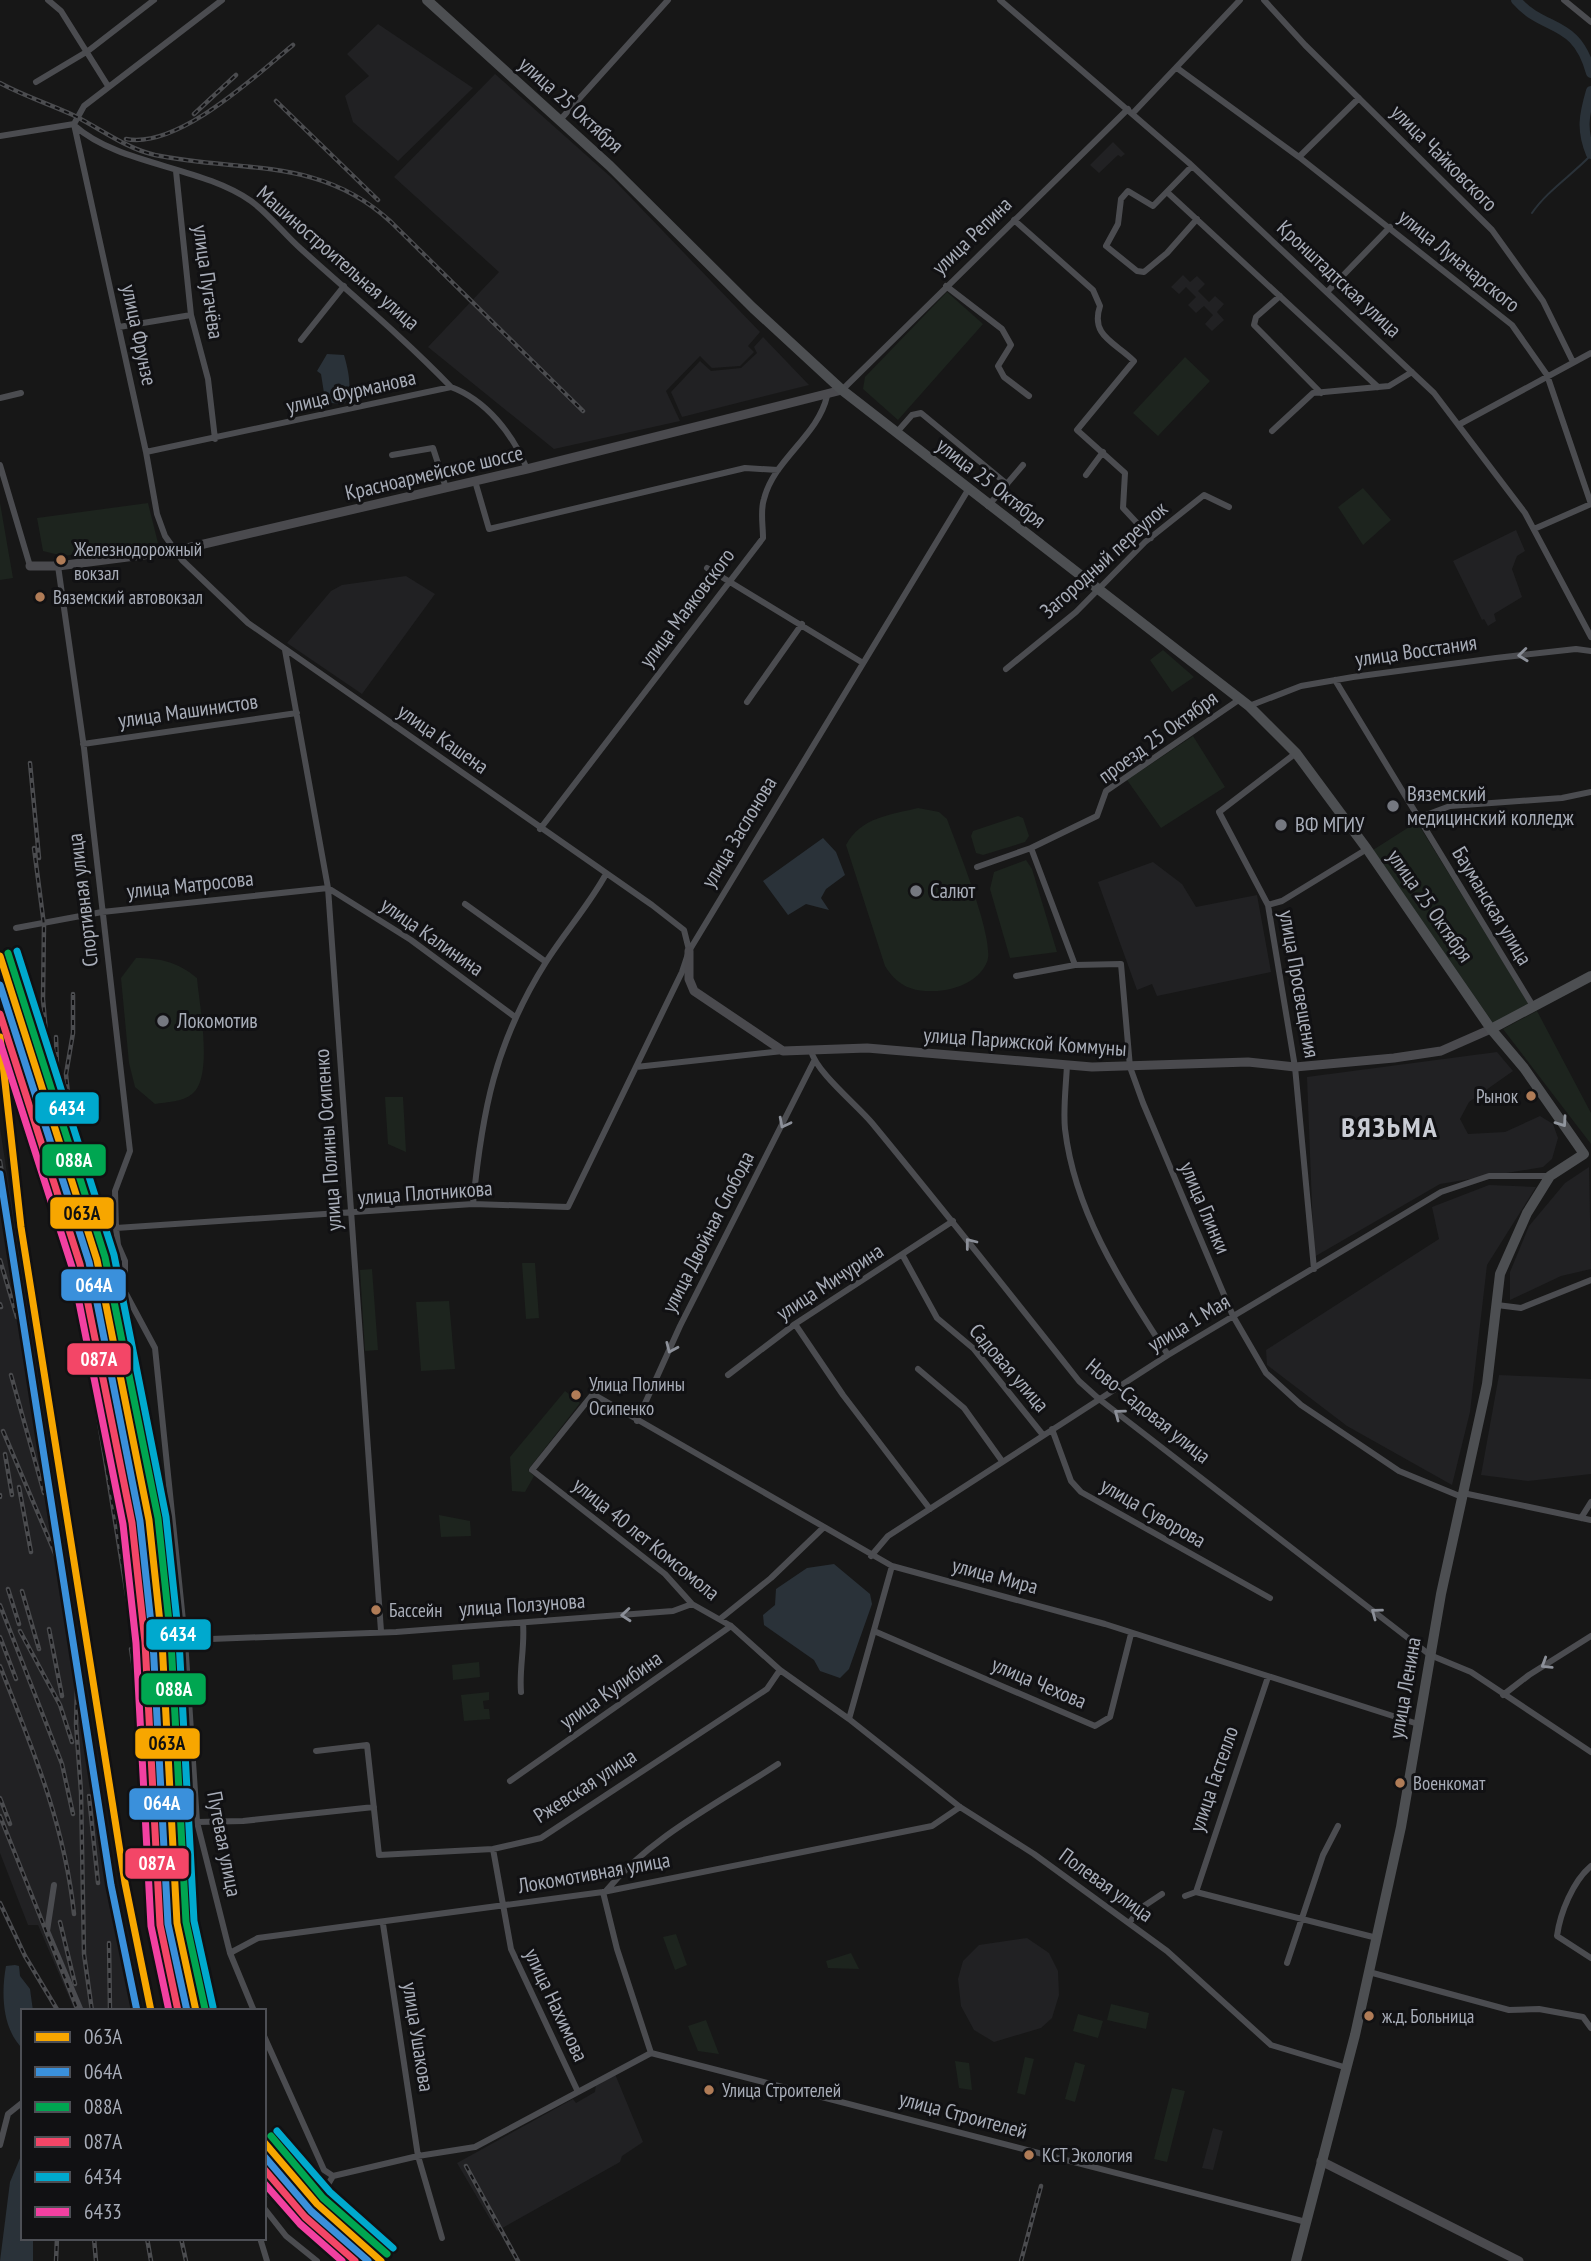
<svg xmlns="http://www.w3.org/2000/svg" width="1591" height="2261" font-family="'PT Sans Narrow',sans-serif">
<rect width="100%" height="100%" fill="#171717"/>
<!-- built -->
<path fill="#212123" d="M378,24l95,64 -75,73 -45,-39 -8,-26 24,-20 -22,-22z
M495,74l118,105 147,153 -12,14 6,6 -14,14 -28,2 -12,-12 -34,35 14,30 -126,28 -126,-102 71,-75 -105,-95z
M1113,142l12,12 -4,3 -3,-2 -19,18 -9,-8z
M1183,275l7,7 7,-6 8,8 -7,7 11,11 6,-6 9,8 -7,8 7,8 -12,11 -7,-7 8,-9 -9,-9 -8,7 -8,-8 8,-8 -10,-10 -7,7 -8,-7z
M763,337l46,48 -127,32 -11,-25 29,-31 11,10 30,-3 16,-15 -3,-6z
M1516,530l9,21 -8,5 -5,13 10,28 -28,17 2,7 -8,5 -4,-7 -2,1 -29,-59z
M406,576l29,18 -73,100 -75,-51 44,-52 11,-6z
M1153,862l29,22 14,23 61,-12 14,77 -114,24 -5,-12 -15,6 -39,-108z
M1497,1052l16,19 -44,31 -9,17 8,15 37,-2 35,-16 13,8 5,14 -6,21 -9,8 -103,17 -126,73 -7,-180z
M0,1128l116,757 23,118 -1,8h-63l-37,-86h-10l-28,-72z
M1589,1167l2,102 -30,7 -51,24v-28l19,-46 36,-43z
M1489,1185l47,2 -49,78 -17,147 -18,73 -105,-59 -80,-61 -1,-15 173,-111 -7,-32z
M1499,1375l92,4v95l-63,7 -47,-6z
M1027,1938l22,15 9,18 1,24 -7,23 -11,10 -47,14 -20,-12 -13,-24 -3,-27 5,-18 16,-16z
M615,2074l28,68 -21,14 -2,6 -123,69 -40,-68 116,-64 3,4 19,-11 1,-8z
M1213,2128l10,3 -10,39 -11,-2z"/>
<!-- green -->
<path fill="#1d241e" d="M947,292l36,32 -85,96 -35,-31 2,-12z
M1185,357l25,24 -52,55 -25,-23z
M1363,488l28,32 -28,25 -25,-38z
M0,503l13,75 -13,2z
M148,503l10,40 -95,13 -20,-5 -6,-33z
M1163,650l31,27 -22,15 -22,-32z
M1193,736l32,51 -64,41 -34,-48z
M918,808l21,4 8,7c9,25 49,122 40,143 -8,20 -34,29 -53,29 -23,1 -37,-6 -49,-25l-39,-121c15,-28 44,-30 72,-37z
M1018,816l5,2 6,18 -4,6 -42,13 -7,-2 -5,-17 2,-5z
M1417,822l112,182 -36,19 -120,-173z
M1026,860l6,9 25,83 -47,6 -20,-69 4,-17z
M136,958c24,0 42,4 61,20 2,25 17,100 -5,116 -10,8 -25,8 -37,10l-20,-17 -6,-24 -8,-85z
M1537,1011l54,102v31l-88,-115z
M385,1097h18l3,55 -18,-8z
M522,1263h13l4,55 -13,1z
M372,1269l6,81 -13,1 -5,-81z
M449,1301l6,68 -34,2 -5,-69z
M565,1391l15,12 -52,67 6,6 -9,16 -13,-1 -2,-34z
M439,1515l31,6 1,15 -30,1z
M479,1662l1,15 -27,3 -1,-15z
M489,1692v8l-6,1 1,8h5l1,10 -26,2 -3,-26z
M676,1934l11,31 -12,5 -12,-33z
M851,1953l8,16 -31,-1 -2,-7z
M1111,2004l38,9 -3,16 -39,-9z
M1078,2014l25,7 -5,17 -25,-7z
M706,2020l13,34 -21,-3 -10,-25z
M1025,2057l9,2 -9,36 -8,-2z
M955,2061l14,2 3,27 -13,-2z
M1075,2062l10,3 -10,37 -10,-3z
M1172,2088l13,3 -18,71 -13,-3z"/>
<!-- water -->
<path fill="#2a3239" d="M327,354l17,1c4,14 10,38 0,49l-13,-1 -7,-10 -3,-19 -4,-3z
M823,838l13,14 9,23 -19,14 -5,9 8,12 -23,-6 -18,11 -25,-34z
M834,1564l36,30 2,10 -23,65 -9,9 -20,-7 -6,-11 -50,-35 -1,-10 12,-10 1,-16 31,-21z
M15,1965l4,1 1,10 10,13 3,22h-10v38c-21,-20 -22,-56 -17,-83z
M23,2151v87h10v23h-33l10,-79z"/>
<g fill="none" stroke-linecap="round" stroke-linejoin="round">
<!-- stream -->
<path stroke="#2a3239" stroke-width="2" d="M1532,213c15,-22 40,-38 59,-58"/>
<!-- river -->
<path stroke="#2a3239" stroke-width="10" d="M1516,0c29,33 60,18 75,73
M1591,91c-7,24 -10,39 0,63"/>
<!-- street -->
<path stroke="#4b4c50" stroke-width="6" d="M48,0l13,11 47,75
M1000,0l189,163 245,230 91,120 66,124
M1264,0l41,45 187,185 51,71 30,61
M1564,0l27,22
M1177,68l122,89 213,168 35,50 44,129 -57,25
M36,82l52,-31 66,-51
M1133,113l107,-113
M560,120l108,-120
M74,124l72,328 11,62 8,22 17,24 66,63 404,282 32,25 5,20
M74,124l10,-18 138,-106
M75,126c44,39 126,40 176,75 18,13 33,33 50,48 51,46 103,89 150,138
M0,136l74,-12
M1299,157l60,-59
M1192,166l-39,40 -25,-15 -7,8 -3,25 -12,22 31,25 7,1 23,-19 30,-34
M176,171l15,144 17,64 7,60
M1167,192l211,195
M1014,220l79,70 7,16c-10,30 15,36 34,55l-57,69 48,43 -2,35 28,30
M946,286l56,43 9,16 -13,21 6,11 25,19
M1328,291l62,-64
M1280,296l-24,21 -2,8 67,68
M119,327l72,-12
M301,340l43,-54
M842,390l286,-281
M0,398l21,-5
M1460,424l131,-71
M1272,431l41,-38 76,-7 23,-14
M897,432l15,-17 9,-2 86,71
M146,452l305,-65c35,13 62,47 76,82
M392,455l41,-7 13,40
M0,465l30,101
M1086,475l17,-23
M475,481l14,48 256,-61 33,2
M988,506l35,-41
M58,566l26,182 46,403 -15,40 1,37 2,17 7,16v31l30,56 30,292 12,182 33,131 24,58
M707,568l156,95
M285,650l43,238 53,743
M1006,669l70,-57 69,-70 59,-47 25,12
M1335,680l198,326
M747,702l55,-78
M1249,706l52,-20 52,-9 143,-19 80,-9 15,2
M83,744l214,-31
M1296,753l-77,59 49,93 27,162 19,202
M1418,818l32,-12 112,-8 29,-6
M540,829l223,-291c0,-13 -3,-28 1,-39 10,-40 54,-63 63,-103
M977,867l54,-19
M465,904l81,58
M1268,905l14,-4 85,-52
M16,928l86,-16 226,-24 83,52 104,77
M1075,965l-44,-117 66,-32 9,-25 134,-92
M1016,976l59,-11 46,-1 9,103 13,36 90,213 33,57 35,32 98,66 63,26
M811,1051c6,22 45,53 61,72 70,85 139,172 207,258l20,18 331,256 41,17 120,80
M1067,1065c-1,21 -4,44 -2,64 10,85 58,156 103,226
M636,1067l147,-16
M473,1204c9,-93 22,-161 73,-242 19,-30 43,-57 60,-88
M116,1228l357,-24 95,3 114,-235 7,-21 279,-461
M903,1256l34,62 37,31 69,86
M1497,1305l24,3 70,-28
M795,1324l48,71 87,114
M918,1369l46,39 38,53
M728,1375l67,-51 158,-103
M637,1421l43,-95 134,-265
M1052,1429l19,52 10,11 189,106
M1463,1493l128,27
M1581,1518l10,-16
M871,1556l17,-20 280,-181 273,-163 48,-16h61
M720,1619l51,-41 52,-50
M874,1631l221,95 15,-9 21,-83
M185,1640l211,-8 277,-21 19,-7
M521,1692c-2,-23 4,-45 2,-69
M1503,1695l26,-20 62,-39
M849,1719l43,-153
M316,1751l51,-6 12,110 114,-6 48,-11 226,-149 13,-19
M510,1781l221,-155
M197,1822l46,-1 131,-14
M493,1849l18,100 67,143
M1591,1866c-18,15 -31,47 -34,70l34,22
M54,1885l-7,46 34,80
M606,1891c44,-54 114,-89 172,-127
M603,1892l14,57 34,104
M1196,1892l72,-215
M1185,1896l11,-4 181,46
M1129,1923l12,-15 21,-14
M383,1924l35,232 24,82
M230,1953l28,-15 345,-46 329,-66 28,-19
M1287,1963l36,-108 15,-29
M1369,1972l140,38 30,-1 44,8 8,11
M264,2036l60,134 9,6
M651,2053l655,169
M1344,2067l-73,-22 -104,-94 -133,-97 -74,-47 -111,-88 -69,-49 -49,-44 -39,-22 -27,-30 -133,-104 61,-76 299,172 213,58 313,100
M0,2145l8,-31 15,-12
M333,2176l85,-20 57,-9 176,-94
M264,2189c37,35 45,29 69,-13
M264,2208l22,28 31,25
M260,2238l7,23"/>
<!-- secondary -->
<path stroke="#4a4a4e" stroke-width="9" d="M30,566h28l116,-15 353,-82 315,-79
M689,951v28l5,12 89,60 84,-3 225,19 156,-5 47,5 99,-9 47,-7 50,-22
M1321,2161l198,100"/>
<!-- primary -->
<path stroke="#4d4f52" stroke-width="10" d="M427,0l183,166 143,142 89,82 407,316 47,47 71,96 124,180 33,39 60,86 -34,22 -23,37 -27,61 -13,110 -46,210 -40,233 -46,208 -59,226
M1491,1029l100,-53"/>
<!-- rail casing -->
<g stroke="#4b4c4f" stroke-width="4.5">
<path id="rail" d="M0,83c24,13 49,21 73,32 28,14 52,33 82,40 87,18 165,1 236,67l192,189
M276,101l102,99
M194,114l42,-39
M126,139c52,10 128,-62 167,-94
M30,763l9,95
M34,848l10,77 -1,74 8,90 38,120 20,43
M0,983l55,166 82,508
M56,1037l1,29
M72,1134l-6,-60 7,-41v-39
M0,1161l78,492 -2,71 5,68 3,162 8,57
M0,1260l17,57
M0,1304l1,3
M11,1375l33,118
M3,1431l54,127
M5,1454l7,41
M19,1487l12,65
M0,1495v2
M8,1589l11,35
M22,1591l17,58
M0,1605l62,159 11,50
M49,1629l13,67
M20,1631l40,74 12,37
M0,1637l16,42
M131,1649l15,101
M0,1666c32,81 65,160 74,248
M145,1741l6,105
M89,1796l9,87
M0,1798l10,26
M0,1816l78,195
M0,1903l25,53 33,55
M60,1922l15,62
M109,1943l1,68
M466,2166l52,95
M94,2238l2,23
M147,2238l4,23
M181,2238l5,23
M56,2261l1,-23
M1021,2261l20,-75"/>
</g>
<!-- rail -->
<use href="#rail" stroke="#111113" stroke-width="2" stroke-dasharray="5" stroke-linecap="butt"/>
<!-- rail-1 casing -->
<g stroke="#111113" stroke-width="12">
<path id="rail-1" d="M0,956l97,304 52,260 13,121 15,282 19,88
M0,1037l21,190 104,656 26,128
M264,2142l53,62 64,57"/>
</g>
<!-- rail-2 casing -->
<g stroke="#111113" stroke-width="12">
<path id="rail-2" d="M0,985l89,277 51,259 13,121 15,282 19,87
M0,1174l111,711 26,126
M264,2156l47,55 57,50"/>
</g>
<!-- rail-3 casing -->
<g stroke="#111113" stroke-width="12">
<path id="rail-3" d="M8,953l97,304 53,261 13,123 15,281 19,87
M271,2136l52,62 64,56"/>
</g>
<!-- rail-4 casing -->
<g stroke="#111113" stroke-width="12">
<path id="rail-4" d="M0,1014l80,250 52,259 13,119 15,283 18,86
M264,2169l41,48 50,44"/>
</g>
<!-- rail-5 casing -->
<g stroke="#111113" stroke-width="12">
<path id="rail-5" d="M17,951l97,304 52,262 13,123 15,281 19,86
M277,2131l53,61 63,56"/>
</g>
<!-- rail-6 casing -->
<g stroke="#111113" stroke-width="12">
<path id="rail-6" d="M0,1042l72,225 51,257 13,119 15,283 18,85
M264,2183l36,41 42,37"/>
</g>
<!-- rail-1 -->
<use href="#rail-1" stroke="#f7a600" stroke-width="7"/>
<!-- rail-2 -->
<use href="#rail-2" stroke="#3a90db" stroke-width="7"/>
<!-- rail-3 -->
<use href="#rail-3" stroke="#00a651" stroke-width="7"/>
<!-- rail-4 -->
<use href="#rail-4" stroke="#f34667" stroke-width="7"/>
<!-- rail-5 -->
<use href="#rail-5" stroke="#00a9ce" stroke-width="7"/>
<!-- rail-6 -->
<use href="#rail-6" stroke="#f240a1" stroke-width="7"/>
</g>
<!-- one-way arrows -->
<defs><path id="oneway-chevron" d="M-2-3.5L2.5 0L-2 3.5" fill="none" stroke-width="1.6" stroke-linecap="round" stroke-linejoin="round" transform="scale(1.75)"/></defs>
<g stroke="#8c9099">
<use href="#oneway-chevron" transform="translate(1523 655) rotate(174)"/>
<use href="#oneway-chevron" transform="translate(784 1123) rotate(117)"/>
<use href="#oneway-chevron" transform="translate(970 1243) rotate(-128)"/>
<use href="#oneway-chevron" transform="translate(671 1348) rotate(114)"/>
<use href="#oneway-chevron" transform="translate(1119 1414) rotate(-143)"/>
<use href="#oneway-chevron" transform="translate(1376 1613) rotate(-143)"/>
<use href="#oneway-chevron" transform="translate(626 1615) rotate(175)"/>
<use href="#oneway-chevron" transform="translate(1546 1664) rotate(148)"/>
</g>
<use stroke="#91969e" href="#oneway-chevron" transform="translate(1562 1122) rotate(55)"/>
<!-- markers -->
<g fill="#b07c57" stroke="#111113" stroke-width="2.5">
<circle cx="61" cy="560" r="6"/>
<circle cx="40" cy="597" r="6"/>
<circle cx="1531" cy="1096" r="6"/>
<circle cx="576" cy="1395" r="6"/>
<circle cx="376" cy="1610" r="6"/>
<circle cx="1400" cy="1783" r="6"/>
<circle cx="1369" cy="2016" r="6"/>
<circle cx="709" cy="2090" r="6"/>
<circle cx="1029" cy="2155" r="6"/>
</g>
<g fill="#757880" stroke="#111113" stroke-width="2.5">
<circle cx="1393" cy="806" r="7"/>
<circle cx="1281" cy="825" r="7"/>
<circle cx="916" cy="891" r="7"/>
<circle cx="163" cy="1021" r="7"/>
</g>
<g text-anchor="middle" stroke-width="6" stroke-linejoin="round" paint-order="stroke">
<!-- bus labels -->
<g font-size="19" fill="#a8adb8" stroke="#111113" text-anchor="start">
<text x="74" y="556">Железнодорожный<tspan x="74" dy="24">вокзал</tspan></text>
<text x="53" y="604">Вяземский автовокзал</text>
<text x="1518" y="1103" text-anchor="end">Рынок</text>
<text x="589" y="1391">Улица Полины<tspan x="589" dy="24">Осипенко</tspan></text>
<text x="389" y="1617">Бассейн</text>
<text x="1413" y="1790">Военкомат</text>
<text x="1382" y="2023">ж.д. Больница</text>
<text x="722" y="2097">Улица Строителей</text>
<text x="1042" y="2162">КСТ Экология</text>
</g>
<!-- street labels -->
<g font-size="21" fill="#a8adb8" stroke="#111113">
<text transform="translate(571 105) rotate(42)" y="7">улица 25 Октября</text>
<text transform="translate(1444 158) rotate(45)" y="7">улица Чайковского</text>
<text transform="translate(972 236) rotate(-44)" y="7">улица Репина</text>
<text transform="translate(338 258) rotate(41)" y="7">Машиностроительная улица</text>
<text transform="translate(1459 261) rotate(39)" y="7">улица Луначарского</text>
<text transform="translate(1339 279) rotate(43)" y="7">Кронштадтская улица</text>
<text transform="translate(208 282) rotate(82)" y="7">улица Пугачёва</text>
<text transform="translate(139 335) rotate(78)" y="7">улица Фрунзе</text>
<text transform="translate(351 392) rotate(-13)" y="7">улица Фурманова</text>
<text transform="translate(434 473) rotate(-13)" y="7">Красноармейское шоссе</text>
<text transform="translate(991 483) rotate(38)" y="7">улица 25 Октября</text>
<text transform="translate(1104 560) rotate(-42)" y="7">Загородный переулок</text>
<text transform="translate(687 608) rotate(-53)" y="7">улица Маяковского</text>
<text transform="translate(1416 651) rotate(-8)" y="7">улица Восстания</text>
<text transform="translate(188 711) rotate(-8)" y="7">улица Машинистов</text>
<text transform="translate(1158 737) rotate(-36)" y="7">проезд 25 Октября</text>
<text transform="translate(443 739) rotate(35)" y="7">улица Кашена</text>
<text transform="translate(739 832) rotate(-59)" y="7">улица Заслонова</text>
<text transform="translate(190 885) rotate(-6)" y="7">улица Матросова</text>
<text transform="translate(83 900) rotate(-97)" y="7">Спортивная улица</text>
<text transform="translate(1430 906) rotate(55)" y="7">улица 25 Октября</text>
<text transform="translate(1492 906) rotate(59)" y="7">Бауманская улица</text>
<text transform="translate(432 937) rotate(35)" y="7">улица Калинина</text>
<text transform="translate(1299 984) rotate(80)" y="7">улица Просвещения</text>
<text transform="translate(1025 1042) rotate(4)" y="7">улица Парижской Коммуны</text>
<text transform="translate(328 1140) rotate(-94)" y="7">улица Полины Осипенко</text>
<text transform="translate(425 1193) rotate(-4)" y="7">улица Плотникова</text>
<text transform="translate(1205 1208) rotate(67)" y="7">улица Глинки</text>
<text transform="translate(708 1232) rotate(-63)" y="7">улица Двойная Слобода</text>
<text transform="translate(830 1282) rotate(-33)" y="7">улица Мичурина</text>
<text transform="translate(1189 1323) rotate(-31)" y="7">улица 1 Мая</text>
<text transform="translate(1009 1368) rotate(49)" y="7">Садовая улица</text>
<text transform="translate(1148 1411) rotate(39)" y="7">Ново-Садовая улица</text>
<text transform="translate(1153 1513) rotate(30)" y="7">улица Суворова</text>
<text transform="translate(646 1539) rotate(39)" y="7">улица 40 лет Комсомола</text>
<text transform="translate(995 1576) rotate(15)" y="7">улица Мира</text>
<text transform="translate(522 1605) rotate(-4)" y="7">улица Ползунова</text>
<text transform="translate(1039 1683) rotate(23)" y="7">улица Чехова</text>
<text transform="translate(1405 1688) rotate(-80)" y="7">улица Ленина</text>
<text transform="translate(611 1690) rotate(-35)" y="7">улица Кулибина</text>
<text transform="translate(1214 1779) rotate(-71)" y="7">улица Гастелло</text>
<text transform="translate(585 1786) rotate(-33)" y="7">Ржевская улица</text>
<text transform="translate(224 1844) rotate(79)" y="7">Путевая улица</text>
<text transform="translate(594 1873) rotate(-10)" y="7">Локомотивная улица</text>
<text transform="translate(1106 1885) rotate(36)" y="7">Полевая улица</text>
<text transform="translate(556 2005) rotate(65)" y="7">улица Нахимова</text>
<text transform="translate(418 2037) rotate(81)" y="7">улица Ушакова</text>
<text transform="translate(963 2115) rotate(15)" y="7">улица Строителей</text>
</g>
<!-- poi labels -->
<g font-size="21" fill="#a8adb8" stroke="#111113" text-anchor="start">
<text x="1407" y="801">Вяземский<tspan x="1407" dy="24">медицинский колледж</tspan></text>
<text x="1295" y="832">ВФ МГИУ</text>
<text x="930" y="898">Салют</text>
<text x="177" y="1028">Локомотив</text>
</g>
<!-- district labels -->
<g font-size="28" font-weight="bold" letter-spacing="2" fill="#c9ccd4" stroke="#111113">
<text x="1390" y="1137">ВЯЗЬМА</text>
</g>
</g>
<g stroke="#111113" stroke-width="2.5">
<rect x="34" y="1091" width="66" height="34" rx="7" fill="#00a9ce"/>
<rect x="41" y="1143" width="66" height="34" rx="7" fill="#00a651"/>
<rect x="49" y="1196" width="66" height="34" rx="7" fill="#f7a600"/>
<rect x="60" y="1268" width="67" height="34" rx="7" fill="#3a90db"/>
<rect x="66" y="1342" width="66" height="34" rx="7" fill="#f34667"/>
<rect x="145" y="1618" width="67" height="33" rx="7" fill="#00a9ce"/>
<rect x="140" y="1672" width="67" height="34" rx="7" fill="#00a651"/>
<rect x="134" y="1727" width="67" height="33" rx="7" fill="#f7a600"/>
<rect x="128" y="1787" width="67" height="34" rx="7" fill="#3a90db"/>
<rect x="124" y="1847" width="66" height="33" rx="7" fill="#f34667"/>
</g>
<g font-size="19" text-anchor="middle" font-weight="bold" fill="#fff">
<text x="67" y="1115">6434</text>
<text x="74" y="1167">088А</text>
<text x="94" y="1292">064А</text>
<text x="99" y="1366">087А</text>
<text x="178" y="1641">6434</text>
<text x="174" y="1696">088А</text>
<text x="162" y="1810">064А</text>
<text x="157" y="1870">087А</text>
</g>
<g font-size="19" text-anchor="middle" font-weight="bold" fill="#111">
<text x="82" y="1220">063А</text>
<text x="167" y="1750">063А</text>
</g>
<!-- legend -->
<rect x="21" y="2009" width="245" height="231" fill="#111113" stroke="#4d4f55" stroke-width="2"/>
<rect x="35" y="2032" width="35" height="10" fill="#f7a600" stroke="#4d4f55" stroke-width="2"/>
<text x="84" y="2044" font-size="21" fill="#a8adb8">063А</text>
<rect x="35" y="2067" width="35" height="10" fill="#3a90db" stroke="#4d4f55" stroke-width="2"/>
<text x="84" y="2079" font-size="21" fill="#a8adb8">064А</text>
<rect x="35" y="2102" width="35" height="10" fill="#00a651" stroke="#4d4f55" stroke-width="2"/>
<text x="84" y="2114" font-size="21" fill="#a8adb8">088А</text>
<rect x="35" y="2137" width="35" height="10" fill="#f34667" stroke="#4d4f55" stroke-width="2"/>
<text x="84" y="2149" font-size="21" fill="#a8adb8">087А</text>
<rect x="35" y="2172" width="35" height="10" fill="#00a9ce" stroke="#4d4f55" stroke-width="2"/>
<text x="84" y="2184" font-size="21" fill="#a8adb8">6434</text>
<rect x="35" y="2207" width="35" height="10" fill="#f240a1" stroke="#4d4f55" stroke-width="2"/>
<text x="84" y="2219" font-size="21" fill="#a8adb8">6433</text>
</svg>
